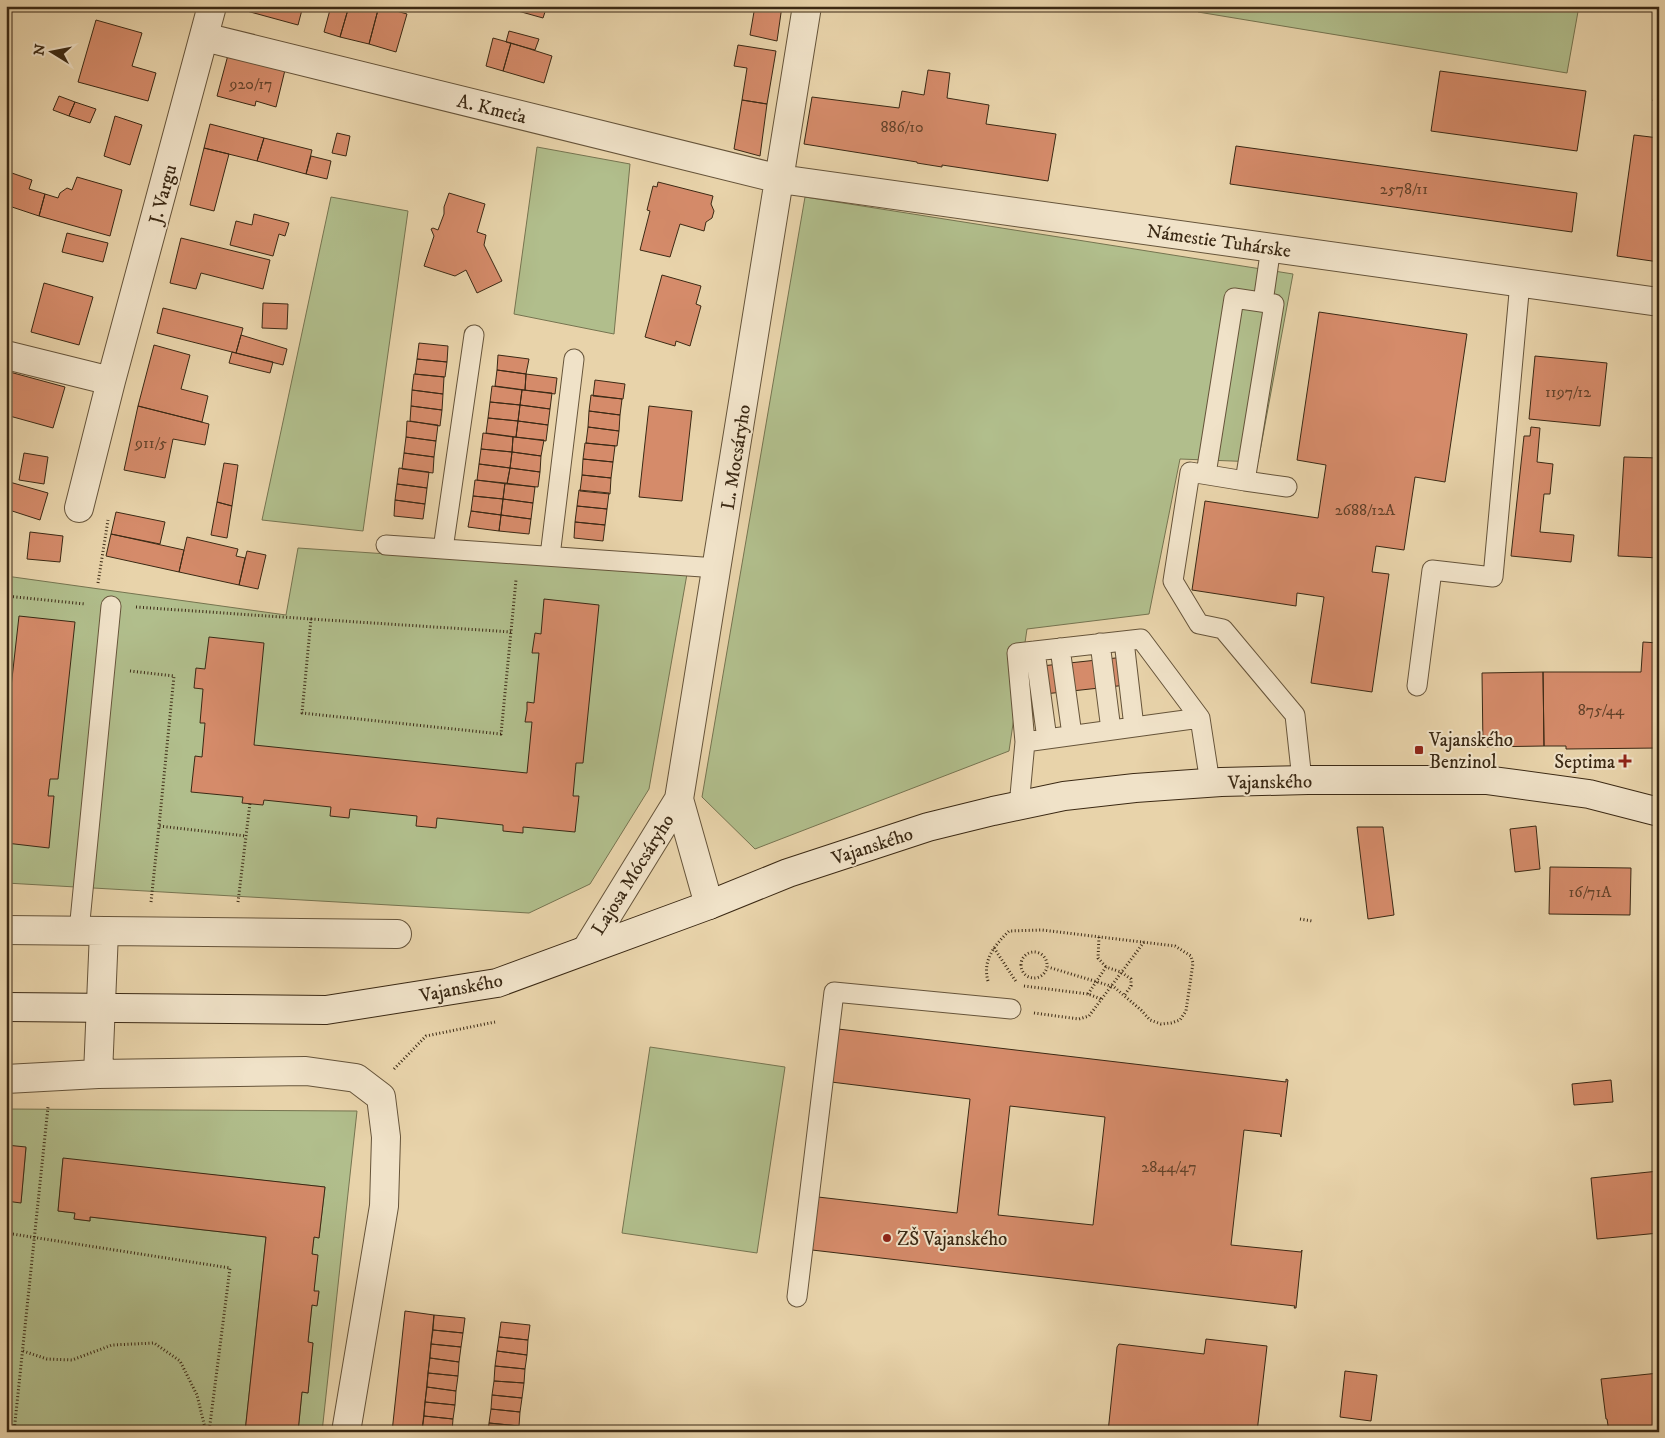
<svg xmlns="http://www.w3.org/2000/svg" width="1665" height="1438" font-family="'IM FELL DW Pica',serif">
<rect width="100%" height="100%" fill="#e8d3aa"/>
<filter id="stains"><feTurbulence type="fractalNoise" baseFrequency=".004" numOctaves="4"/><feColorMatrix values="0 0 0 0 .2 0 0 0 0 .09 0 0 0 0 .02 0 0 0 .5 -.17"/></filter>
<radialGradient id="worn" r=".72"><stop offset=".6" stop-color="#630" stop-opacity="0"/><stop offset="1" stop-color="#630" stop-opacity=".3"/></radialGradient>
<!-- green -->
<path fill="#b1be8c" stroke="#767450" d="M1199,6h380l-12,67 -369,-61z
M537,147l93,17 -16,170 -100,-20z
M331,197l77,14 -45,320 -101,-11z
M805,197l488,77 -35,188 -78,-3 -31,155 -122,15 -18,122 -254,98 -53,-52z
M298,548l389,26 -38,215 -59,95 -61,29 -523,-30v-307l280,39z
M650,1047l135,20 -28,186 -135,-20z
M6,1109l351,2 -35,321h-24l4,-40 6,1 5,-50 -5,-1 4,-37h5l2,-13 -5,-1 3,-36 -5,-1 2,-17 5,1 6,-51 -262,-28 -5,52 17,2 -1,6 16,2v-4l176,20 -21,195h-239v-231l15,1 5,-54 -20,-3z"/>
<!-- building -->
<path fill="#d58b6a" stroke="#3b2914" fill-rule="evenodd" d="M244,6h59l-5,19 -55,-15z
M331,6h18l-9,31 -16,-5z
M349,6h30l-10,38 -29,-7z
M379,6l28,8 -11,38 -27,-8z
M500,6h47l-4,12z
M755,6h27l-5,35 -27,-6z
M96,20l46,13 -10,33 24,7 -8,28 -70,-19z
M509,31l30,8 -4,11 -29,-8z
M493,38l18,5 -8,28 -17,-5z
M511,43l41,13 -8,27 -41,-12z
M738,45l38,6 -9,53 -25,-4 5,-32 -13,-2z
M228,55l57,15 -9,37 -20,-6 -1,5 -38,-10z
M928,70l22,3 -3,25 42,7 -3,19 70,10 -8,47 -106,-16v2l-25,-4v-1l-113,-18 8,-47 87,11 3,-17 22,4z
M1440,71l146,20 -9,60 -146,-20z
M1659,76v26l-6,-1z
M59,96l16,6 -6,14 -16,-6z
M742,100l25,4 -7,52 -26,-7z
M75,102l21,7 -6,14 -21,-7z
M115,116l27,9 -12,40 -26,-9z
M210,124l54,14 -7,23 -53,-13z
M337,133l13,3 -4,20 -14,-3z
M1634,135l25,3v124l-42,-6z
M264,138l48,12 -6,24 -49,-13z
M1236,146l341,47 -5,39 -342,-48z
M204,148l25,6 -15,57 -24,-6z
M311,156l20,5 -4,18 -21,-5z
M6,171l26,9 -3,9 16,5 -6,22 -33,-11z
M77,177l45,13 -12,46 -71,-20 6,-22 13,4 2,-5 7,-5 5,2z
M658,182l55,14 -2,8 3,7 -2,7 -6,4 -2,9 -24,-7 -10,33 -30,-7 10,-39 -3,-1 6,-24 4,1z
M449,193l36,11 -8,28 9,3 -2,10 18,36 -25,12 -11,-23 -11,6 -31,-10 10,-30 -3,-7 2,-1 5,2 6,-16v-7z
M254,214l35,9 -4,13 -6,-2 -6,22 -43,-11 6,-24 16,4z
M67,233l41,10 -5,19 -41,-10z
M181,238l89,22 -7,29 -62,-16 -5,16 -26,-6z
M662,275l39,11 -5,18 5,2 -11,40 -14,-5 -1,5 -30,-9z
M44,283l49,14 -14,48 -48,-13z
M263,303l25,1 -1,25 -25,-1z
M163,308l80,20 -7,25 -79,-20z
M1319,312l148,22 -22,148 -30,-5 -11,73 -28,-4 -4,26 17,2 -17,118 -61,-9 13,-86 -27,-4 -1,13 -104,-16 13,-89 113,17 8,-53 -29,-5z
M241,335l46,14 -4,16 -47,-12z
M419,343l29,3 -1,16 -30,-3z
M154,345l36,10 -9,34 27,7 -6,26 -64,-16z
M232,352l41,10 -3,11 -41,-10z
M498,355l31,4 -3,15 -29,-4z
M1535,356l72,7 -7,63 -71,-7z
M417,359l30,3 -2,15 -30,-3z
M497,370l29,4 -1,16 -30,-4z
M6,371l59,16 -12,41 -47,-13z
M414,374l30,3 -1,17 -31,-4z
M526,374l31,4 -2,16 -30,-4z
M595,380l30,4 -2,15 -30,-3z
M492,386l30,4 -2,15 -30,-3z
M412,390l31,4 -1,16 -31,-4z
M522,390l30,3 -2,16 -30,-4z
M591,395l31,4 -2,16 -31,-4z
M490,402l30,3 -2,16 -30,-3z
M520,405l30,4 -2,16 -30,-4z
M138,406l71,18 -4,21 -32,-6 -8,39 -41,-8z
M411,406l31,4 -2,16 -30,-5z
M649,406l43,5 -10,90 -43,-4z
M589,411l31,4 -1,16 -31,-4z
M488,418l30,3 -2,16 -30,-4z
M407,421l31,4 -2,16 -30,-4z
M518,421l30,4 -2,16 -30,-4z
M588,427l31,4 -2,15 -31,-3z
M1531,427l9,1 -3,34 16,2 -3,30h-6l-4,38 34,3 -3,27 -60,-6 13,-120h6z
M483,433l30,4 -1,15 -31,-3z
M406,437l30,4 -2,16 -30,-4z
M513,437l31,3 -3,16 -29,-4z
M585,443l30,3 -2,16 -30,-3z
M481,449l31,3 -2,16 -31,-4z
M512,452l29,4 -1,16 -30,-4z
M24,453l24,4 -4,27 -25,-4z
M404,453l30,4 -1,16 -31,-4z
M1624,457l35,1v100l-41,-2z
M583,459l30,3 -2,16 -29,-3z
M224,463l14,2 -6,41 -15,-4z
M479,464l31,4 -3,16 -30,-4z
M399,468l30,4 -2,16 -30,-4z
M510,468l30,4 -2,15 -31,-3z
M582,475l29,3 -1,16 -30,-3z
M475,480l30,3 -2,16 -30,-3z
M6,481l42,12 -8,27 -34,-11z
M505,483l30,4 -2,16 -30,-4z
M397,484l30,4 -2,16 -30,-4z
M579,490l30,3 -2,16 -30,-3z
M473,496l30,3 -2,16 -30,-4z
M503,499l30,4 -2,16 -30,-4z
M395,500l30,4 -2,15 -29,-3z
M217,502l15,4 -5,32 -16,-3z
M577,506l30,3 -2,16 -30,-3z
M471,511l30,4 -2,16 -31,-4z
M116,512l49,10 -5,22 -49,-10z
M501,515l30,4 -2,15 -30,-3z
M575,522l30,3 -2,16 -29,-3z
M30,532l33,4 -3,26 -33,-3z
M111,534l73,16 -5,22 -73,-16z
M187,537l51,12 -2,7 9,2 -6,27 -60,-13z
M247,551l19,4 -8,34 -19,-4z
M544,599l55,6 -16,158h-7l-3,33h6l-4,36 -52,-5v6l-20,-2v-6l-66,-7 -1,10 -9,-1 -11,-1 1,-10 -67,-7 -1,9 -19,-2 1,-9 -67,-7 -1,5 -21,-2 1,-6 -52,-5 4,-36 7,1 3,-34h-5l3,-34 -9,-1 2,-20 9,1 4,-32 55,6 -10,102 273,28 5,-51h-7l2,-12v-8l7,1 5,-50h-7l3,-20 6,1z
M19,616l56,6 -17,157h-8l-2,17h6l-5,52 -43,-5v-111z
M1643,642l16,1v105l-93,1v-3h-22l-1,-74h98z
M1134,656l2,28 -110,12 -3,-28z
M1543,672l1,74 -61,1 -1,-74z
M1536,826l4,43 -25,3 -5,-43z
M1357,827h26l11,88 -26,4z
M1550,867l81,1 -1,47 -81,-1z
M838,1029l448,53v-3l2,1 -7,57 -1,-3 -36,-4 -13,115 70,7 1,-2 -6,58h-2l1,-2 -483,-56 6,-53 139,16 13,-114 -139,-17zM1010,1106l95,11 -12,108 -95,-10z
M1611,1080l2,22 -39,3 -2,-21z
M6,1145l20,2 -5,56 -15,-2z
M63,1158l262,29 -6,51 -5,-1 -2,17 6,1 -4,36h5l-2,15 -5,-1 -4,37 5,1 -5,50 -6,-1 -4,40h-53l21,-195 -176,-20v4l-16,-2 1,-6 -17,-2z
M1659,1171v62l-62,6 -6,-61z
M405,1311l29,4 -12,117h-30z
M434,1315l31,3 -2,15 -30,-3z
M501,1322l29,3 -2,15 -29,-3z
M433,1330l30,3 -2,14 -30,-3z
M499,1337l29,3 -1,15 -30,-4z
M1206,1339l61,7 -10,86h-149l9,-85 2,-3 85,10z
M431,1344l30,3 -2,15 -29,-4z
M497,1351l30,4 -2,14 -30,-3z
M430,1358l29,4 -1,14 -30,-3z
M495,1366l30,3 -1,14 -30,-2z
M1345,1371l32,4 -6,46 -31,-4z
M428,1373l30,3 -2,15 -29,-4z
M1659,1373v59h-50l-2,-13h-1l-5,-40z
M494,1381l30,2 -2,15 -30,-3z
M427,1387l29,4 -1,14 -30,-3z
M492,1395l30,3 -2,14 -29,-3z
M425,1402l30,3 -2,14 -29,-3z
M491,1409l29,3 -1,14 -30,-3z
M424,1416l29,3 -1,13 -30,-2z
M489,1423l30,3 -1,6h-30z"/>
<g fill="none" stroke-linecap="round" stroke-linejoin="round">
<!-- service casing -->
<g stroke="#66543a" stroke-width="21">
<path id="service" d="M1263,302l8,-55
M1206,474l28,-176 40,6 -29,177 -55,-9 -17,109 26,43 24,5 72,86 7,65
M1245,481l42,6
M386,545l331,23
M443,549l31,-214
M550,556l24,-197
M1124,641l10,86
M1100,643l11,87
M1060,648l12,87
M1035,651l12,88
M1417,686l15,-116 61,7 27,-295
M1025,742l-8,-89 124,-14 59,79
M1019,806l6,-64 175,-24 10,65
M79,931l32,-325
M797,1297l37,-305 177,17"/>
</g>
<!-- minor casing -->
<g stroke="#66543a" stroke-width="30">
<path id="minor" d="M204,37l576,142 879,123
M6,355l105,26
M79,508l32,-127 101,-375
M709,905l-30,-106 128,-793
M6,930l391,4
M586,950l93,-151
M98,1074l6,-142
M6,1079l92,-5 208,-3 50,7 25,19 5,40 -2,69 -38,226"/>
</g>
<!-- secondary casing -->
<g stroke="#3b2914" stroke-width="30">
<path id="secondary" d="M6,1007l320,3 171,-27 212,-78 79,-32 140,-46 65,-16 71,-15 71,-8 86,-6 87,-2h178l103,14 70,18"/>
</g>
<!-- path -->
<path stroke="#3b2914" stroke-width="3" stroke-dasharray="1 2.5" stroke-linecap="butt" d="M98,583l10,-63
M6,596l79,8
M136,607l175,12 -9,94 199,21 15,-154
M311,619l201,13
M130,671l44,5 -15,150
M151,902l8,-76 87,10
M238,902l12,-99
M1300,919l12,2
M1099,937l-1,21 8,9
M994,948l23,35
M1021 965a13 13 0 1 1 26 0a13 13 0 1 1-26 0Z
M988,981c-6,-21 7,-36 21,-50l33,-1 133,16 16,10 2,7 -7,48 -6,9 -9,3 -10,1 -11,-4 -9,-10 -27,-23 -66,-20
M1024,986l64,8 13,5
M1088,994l18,-27 15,5 10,7v7l-7,10
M1034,1013l45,6 10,-3 55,-74
M394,1069l32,-33 69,-14
M6,1233l224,35 -21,164
M23,1351l24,8 25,1 40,-15 42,-2 26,18 17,34 9,37
M14,1432l34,-325"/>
<!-- service -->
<use href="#service" stroke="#f0e2c8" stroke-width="19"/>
<!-- minor -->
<use href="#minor" stroke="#f0e2c8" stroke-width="28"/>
<!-- secondary -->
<use href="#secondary" stroke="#f0e2c8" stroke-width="28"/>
</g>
<!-- markers -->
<g fill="#8f2418" stroke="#f0e2c8" stroke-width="2">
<rect x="1414" y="745" width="10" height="10" rx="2.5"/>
<path d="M1622.5 753.5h5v5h5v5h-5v5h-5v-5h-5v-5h5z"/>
<circle cx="887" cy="1238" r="5"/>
</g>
<g text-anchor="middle" stroke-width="4" stroke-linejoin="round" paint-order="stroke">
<!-- number labels -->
<g font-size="16" fill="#62422a">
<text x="251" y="89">920/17</text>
<text x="902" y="132">886/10</text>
<text x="1404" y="194">2578/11</text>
<text x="1568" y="397">1197/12</text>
<text x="151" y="448">911/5</text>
<text x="1365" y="515">2688/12A</text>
<text x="1601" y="715">875/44</text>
<text x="1590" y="897">16/71A</text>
<text x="1169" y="1172">2844/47</text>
</g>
<!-- street labels -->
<g font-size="19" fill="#3b2914" stroke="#f0e2c8">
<text transform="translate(492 108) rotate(14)" y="7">A. Kmeťa</text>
<text transform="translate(162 194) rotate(-75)" y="7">J. Vargu</text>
<text transform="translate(1219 240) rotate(8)" y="7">Námestie Tuhárske</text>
<text transform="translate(735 457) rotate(-81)" y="7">L. Mocsáryho</text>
<text transform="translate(1270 781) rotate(-1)" y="7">Vajanského</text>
<text transform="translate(872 845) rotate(-18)" y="7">Vajanského</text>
<text transform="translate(632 874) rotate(-58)" y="7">Lajosa Mócsáryho</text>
<text transform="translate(461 987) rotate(-11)" y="7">Vajanského</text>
</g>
<!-- poi labels -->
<g font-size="19" fill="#3b2914" stroke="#f0e2c8" text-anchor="start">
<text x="1429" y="746">Vajanského<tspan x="1429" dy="22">Benzinol</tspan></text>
<text x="1615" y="768" text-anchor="end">Septima</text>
<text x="897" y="1245">ZŠ Vajanského</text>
</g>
</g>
<!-- margin -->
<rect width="1665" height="1438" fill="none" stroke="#e8d3aa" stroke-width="25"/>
<rect x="8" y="8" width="1650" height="1423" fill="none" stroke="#3b2914" stroke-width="2.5"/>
<rect x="12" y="12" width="1640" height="1413" fill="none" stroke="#3b2914"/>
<!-- north arrow -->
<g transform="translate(52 52) rotate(280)" stroke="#f0e2c8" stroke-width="4" paint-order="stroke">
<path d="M0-4L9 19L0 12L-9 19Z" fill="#3b2914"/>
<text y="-8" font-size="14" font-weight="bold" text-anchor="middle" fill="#3b2914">N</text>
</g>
<rect width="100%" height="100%" filter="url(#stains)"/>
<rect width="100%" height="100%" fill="url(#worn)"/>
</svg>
